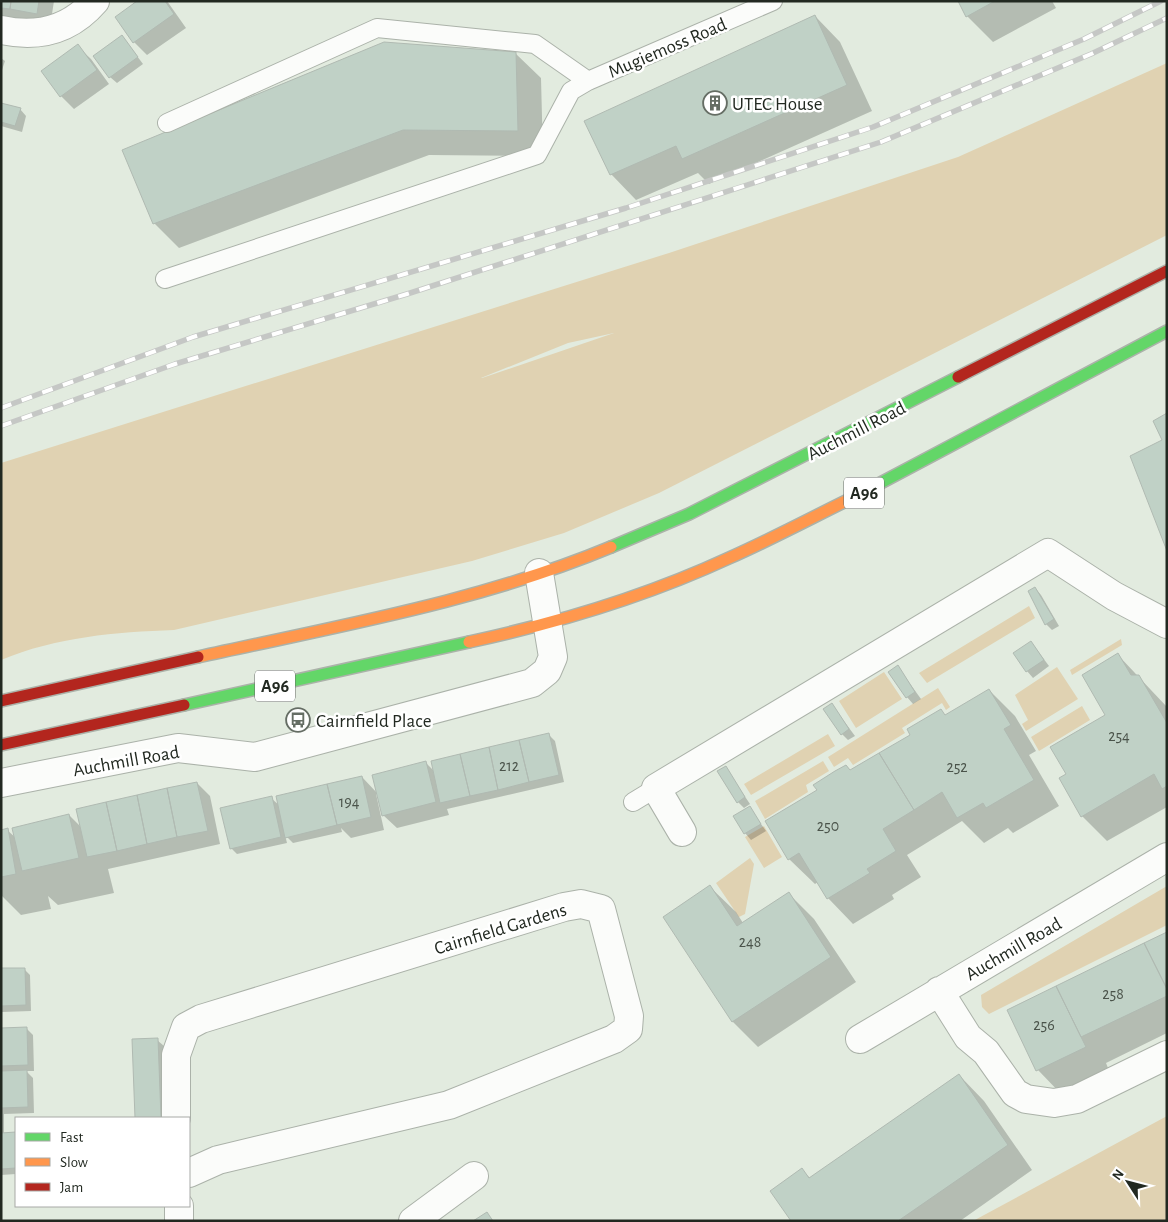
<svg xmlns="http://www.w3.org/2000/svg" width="1168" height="1222" font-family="'Alegreya Sans',sans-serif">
<rect width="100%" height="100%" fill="#e2ebdf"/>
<!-- green -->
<path fill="#e0d2b2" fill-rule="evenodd" d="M1167,63v172l-508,258 -95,40 -92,28 -298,69c-58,2 -118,7 -173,30v-197l668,-210 289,-96zM614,333l-132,45h-1l87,-35z
M1029,606l6,12 -108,65 -8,-10z
M1121,639l1,6 -50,30 -2,-5z
M1057,667l21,32 -52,32 -4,-7 6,-4 -13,-25z
M884,672l18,27 -46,29 -17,-27z
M938,688l12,19 -4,3 -4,-7 -40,25 3,5 -52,32 -5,-7 -14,9 -6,-10z
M1082,706l8,14 -51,31 -8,-14z
M828,734l7,12 -84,49 -7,-11z
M823,761l6,10 -23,14 2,7 -43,27 -10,-18z
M764,826l18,31 -18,11 -19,-31z
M750,858l4,6 -9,50 -6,3 -23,-34z
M1167,886v39l-178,89 -7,-7 -1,-12z
M1167,1116v105h-194z"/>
<!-- shadow -->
<path fill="#0003" d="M1,1h53l-4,26 -49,-9z
M139,1h28l19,27 -39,27 -13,-13z
M959,1h93l4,7 -63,34 -26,-26z
M815,16l25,26 32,69 -163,73 -11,-11 -62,27 -25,-26z
M122,36l21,28 -26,19 -7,-6z
M77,46l14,13 18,25 -35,25 -13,-13z
M515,53l26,25 2,78 -114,-1 -250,93 -25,-25z
M1,58l4,3 -4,12z
M1,104l19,5 6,7 -4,16 -21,-6z
M1035,588l6,7 18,31 -7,4 -6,-6z
M1031,642l18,24 -16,12 -6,-7z
M1118,655l49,52v100l-60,34 -25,-25 -15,-42 40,-59z
M898,667l23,32 -8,5 -6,-7z
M989,690l26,26 21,35 -7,4 30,51 -46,27 -5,-5 -24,15 -22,-22 -55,34 14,22 -29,18 2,4 -41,25 -25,-26 -10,-16 -3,2 -26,-25 29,-68 28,-25 5,5 61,-36 29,-24 5,5z
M832,705l23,31 -7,4 -6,-6z
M548,734l7,7 9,41 -117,27 2,6 -52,13 -14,-13 -5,-21h-2l8,36 -33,8 -10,-10 1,4 -49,11 -8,-8 2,8 -50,11 -6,-6 40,-50 9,8 82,-29 16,17 48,-31 8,8z
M725,767l25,37 -6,4 -6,-6z
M197,783l13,13 10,48 -112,25 6,24 -56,12 -10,-9 3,13 -30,6 -20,-20v-64l6,-1 9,8 53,-23 13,13z
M750,808l16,23 -15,9 -6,-7z
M710,887l26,25 7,11 45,-30 26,26 42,63 -98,65 -25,-25 -69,-105z
M1167,934v99l-61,30 4,10 -47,23 -25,-26z
M24,969l6,6 1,36 -29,1v17h25l6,6 1,36h-8l7,7 1,35 -30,1v20l12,-1v41l-15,1v-205z
M133,1040h24l7,6 3,72h-31z
M959,1075l25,26 48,69 -72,51h-168l10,-51 8,8z"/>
<!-- building -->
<path fill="#c0d1c6" stroke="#b0bab2" d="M1,1h10l-1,8 -9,-1z
M11,1h28l-2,13 -27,-5z
M137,1h28l9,13 -41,29 -18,-26z
M958,1h37l-29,16z
M815,15l32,70 -165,74 -6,-13 -66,29 -26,-54z
M122,35l16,22 -29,21 -16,-22z
M384,42l132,10 2,79 -115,-1 -250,94 -31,-74z
M78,44l19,26 -37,27 -19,-26z
M1,103l20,5 -6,18 -14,-4z
M1167,413v138l-37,-95 32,-16 -9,-19z
M1035,587l19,32 -9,6 -17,-34z
M1031,641l13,19 -18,12 -13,-19z
M1118,653l13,22h8l28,48v63l-5,3 -8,-15 -73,43 -22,-39 7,-4 -16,-27 55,-32 -23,-40z
M898,665l17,27 -9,6 -18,-26z
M989,689l22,36 -7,4 30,51 -48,28 -3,-5 -26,15 -15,-26 -28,18 -35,-57 31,-18 -3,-6 34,-20 4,6z
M832,703l17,26 -8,6 -18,-26z
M549,733l10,42 -30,7 -10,-42z
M519,740l10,42 -31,8 -9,-43z
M489,747l9,43 -28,6 -10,-42z
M879,753l35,57 -31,19 13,22 -29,18 3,4 -43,26 -28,-46 -11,7 -23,-39 52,-31 -4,-5 22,-14 11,-6 4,5z
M460,754l10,42 -30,7 -9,-42z
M426,761l10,41 -54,14 -10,-41z
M726,766l19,31 -8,6 -20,-32z
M362,776l9,41 -34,8 -10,-41z
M197,782l11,49 -31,6 -10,-49z
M327,784l10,41 -52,13 -9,-42z
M167,788l10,49 -30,7 -10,-49z
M137,795l10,49 -30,7 -11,-49z
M272,796l9,41 -51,12 -10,-41z
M106,802l11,49 -30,6 -11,-48z
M750,806l11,18 -17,10 -11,-18z
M69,814l10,44 -57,13 -10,-43z
M8,828l8,46 -15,3v-47z
M710,885l27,41 52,-34 42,65 -99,65 -69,-105z
M1167,932v57l-23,-46z
M1144,943l23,46v7l-86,41 -25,-51z
M1,968h24l1,37 -25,1z
M1056,986l30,61 -50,24 -29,-61z
M27,1027l1,38 -27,1v-38z
M158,1038l3,80h-26l-3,-79z
M27,1070l1,37 -27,1v-37z
M959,1074l49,71 -110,76h-107l-21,-30 32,-23 7,10z
M16,1132v36l-15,1v-36z
M487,1212l6,9h-20z"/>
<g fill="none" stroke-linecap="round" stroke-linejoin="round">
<!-- lane casing -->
<g stroke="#abb2a9" stroke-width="20">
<path id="lane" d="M167,123l210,-95 158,16 53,37
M165,279l372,-124 34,-64 17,-10 185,-80
M633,802l23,-14"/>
</g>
<!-- street casing -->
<g stroke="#abb2a9" stroke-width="30">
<path id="street" d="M1,30c37,8 69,0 94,-29
M1,783l177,-35 77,9 277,-74 15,-12 6,-14 -14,-84
M682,832l-26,-44 392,-235 66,43 53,28
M939,991l29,46 18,15 29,41 11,6 28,4 23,-4 90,-44
M860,1039l307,-182
M176,1118v-63l10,-28 15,-8 363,-112 17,-3 20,5 28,107 -1,13 -14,10 -165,66 -231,55 -29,13
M179,1206v15
M413,1221l61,-45"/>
</g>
<!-- fast casing -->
<g stroke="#abb2a9" stroke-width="14">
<path id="fast" d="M856,496l311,-165
M611,547l78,-33 269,-137
M184,705l285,-63"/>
</g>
<!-- slow casing -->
<g stroke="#abb2a9" stroke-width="14">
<path id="slow" d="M469,642c88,-19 178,-46 260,-84 43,-19 84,-41 127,-62
M198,657c139,-31 281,-55 413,-110"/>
</g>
<!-- jam casing -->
<g stroke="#abb2a9" stroke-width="14">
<path id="jam" d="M958,377l209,-106
M1,701l197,-44
M1,745l183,-40"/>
</g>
<!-- lane -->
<use href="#lane" stroke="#fbfcfa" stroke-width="18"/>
<!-- street -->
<use href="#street" stroke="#fbfcfa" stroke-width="28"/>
<!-- fast -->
<use href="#fast" stroke="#63d668" stroke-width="11"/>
<!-- slow -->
<use href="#slow" stroke="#ff974d" stroke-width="11"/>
<!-- jam -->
<use href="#jam" stroke="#b3261e" stroke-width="11"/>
<!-- rail casing -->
<g stroke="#c5c7c5" stroke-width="5.5">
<path id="rail" d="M1,408l192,-71 433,-129 247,-81 211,-88 77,-38
M1,426l174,-62 232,-70 474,-152 210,-88 76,-36"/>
</g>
<!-- rail -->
<use href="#rail" stroke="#fff" stroke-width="4" stroke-dasharray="11" stroke-linecap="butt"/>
</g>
<!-- icons -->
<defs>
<g id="building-ring" transform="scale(1.25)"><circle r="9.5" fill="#fff" stroke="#656d64" stroke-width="1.5"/><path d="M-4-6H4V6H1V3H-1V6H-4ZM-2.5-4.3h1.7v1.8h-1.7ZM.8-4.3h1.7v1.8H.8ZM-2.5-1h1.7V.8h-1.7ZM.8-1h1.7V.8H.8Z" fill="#656d64"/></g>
<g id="bus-ring" transform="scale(1.25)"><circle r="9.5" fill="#fff" stroke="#656d64" stroke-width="1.5"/><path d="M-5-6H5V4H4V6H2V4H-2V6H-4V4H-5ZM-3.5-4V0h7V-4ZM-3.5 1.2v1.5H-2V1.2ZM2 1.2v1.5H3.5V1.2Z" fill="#656d64"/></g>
</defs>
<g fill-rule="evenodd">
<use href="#building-ring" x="715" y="103"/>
<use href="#bus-ring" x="298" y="720"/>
</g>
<g text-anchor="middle" stroke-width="5" stroke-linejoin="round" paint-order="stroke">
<!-- number labels -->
<g font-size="16" fill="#4a534a">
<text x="1119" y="741">254</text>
<text x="509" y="771">212</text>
<text x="957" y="772">252</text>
<text x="349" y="807">194</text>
<text x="828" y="831">250</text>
<text x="750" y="947">248</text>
<text x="1113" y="999">258</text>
<text x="1044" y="1030">256</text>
</g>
<!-- shield labels -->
<g fill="#fff" stroke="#646964" stroke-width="1">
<rect x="844" y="477.5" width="40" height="31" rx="4"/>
<rect x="255" y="670.5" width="40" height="31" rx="4"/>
</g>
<g font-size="18" font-weight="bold" fill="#222921">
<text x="864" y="499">A96</text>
<text x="275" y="692">A96</text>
</g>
<!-- street labels -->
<g font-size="19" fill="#222921" stroke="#fff">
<text transform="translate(667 47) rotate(-23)" y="7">Mugiemoss Road</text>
<text transform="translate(856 430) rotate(-27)" y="7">Auchmill Road</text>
<text transform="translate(126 760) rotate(-10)" y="7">Auchmill Road</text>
<text transform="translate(500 928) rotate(-17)" y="7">Cairnfield Gardens</text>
<text transform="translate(1013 948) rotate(-30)" y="7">Auchmill Road</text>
</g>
<!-- poi labels -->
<g font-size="19" fill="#222921" stroke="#fff" text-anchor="start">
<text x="732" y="110">UTEC House</text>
<text x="316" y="727">Cairnfield Place</text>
</g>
</g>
<!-- border -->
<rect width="1168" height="1222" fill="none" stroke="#222921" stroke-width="5"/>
<!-- legend -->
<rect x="15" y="1117" width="175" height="90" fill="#ffffff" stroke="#a7a9a6"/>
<rect x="25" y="1133" width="25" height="8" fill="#63d668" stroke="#a7a9a6"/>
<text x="60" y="1142" font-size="15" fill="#222921">Fast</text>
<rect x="25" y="1158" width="25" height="8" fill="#ff974d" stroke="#a7a9a6"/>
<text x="60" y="1167" font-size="15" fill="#222921">Slow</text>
<rect x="25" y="1183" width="25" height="8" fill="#b3261e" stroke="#a7a9a6"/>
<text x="60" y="1192" font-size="15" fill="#222921">Jam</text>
<!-- north arrow -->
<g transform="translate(1128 1182) rotate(306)" stroke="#ffffff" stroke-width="4" paint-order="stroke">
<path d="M0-4L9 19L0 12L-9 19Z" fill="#222921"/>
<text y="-8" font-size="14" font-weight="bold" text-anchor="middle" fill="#222921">N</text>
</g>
</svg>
